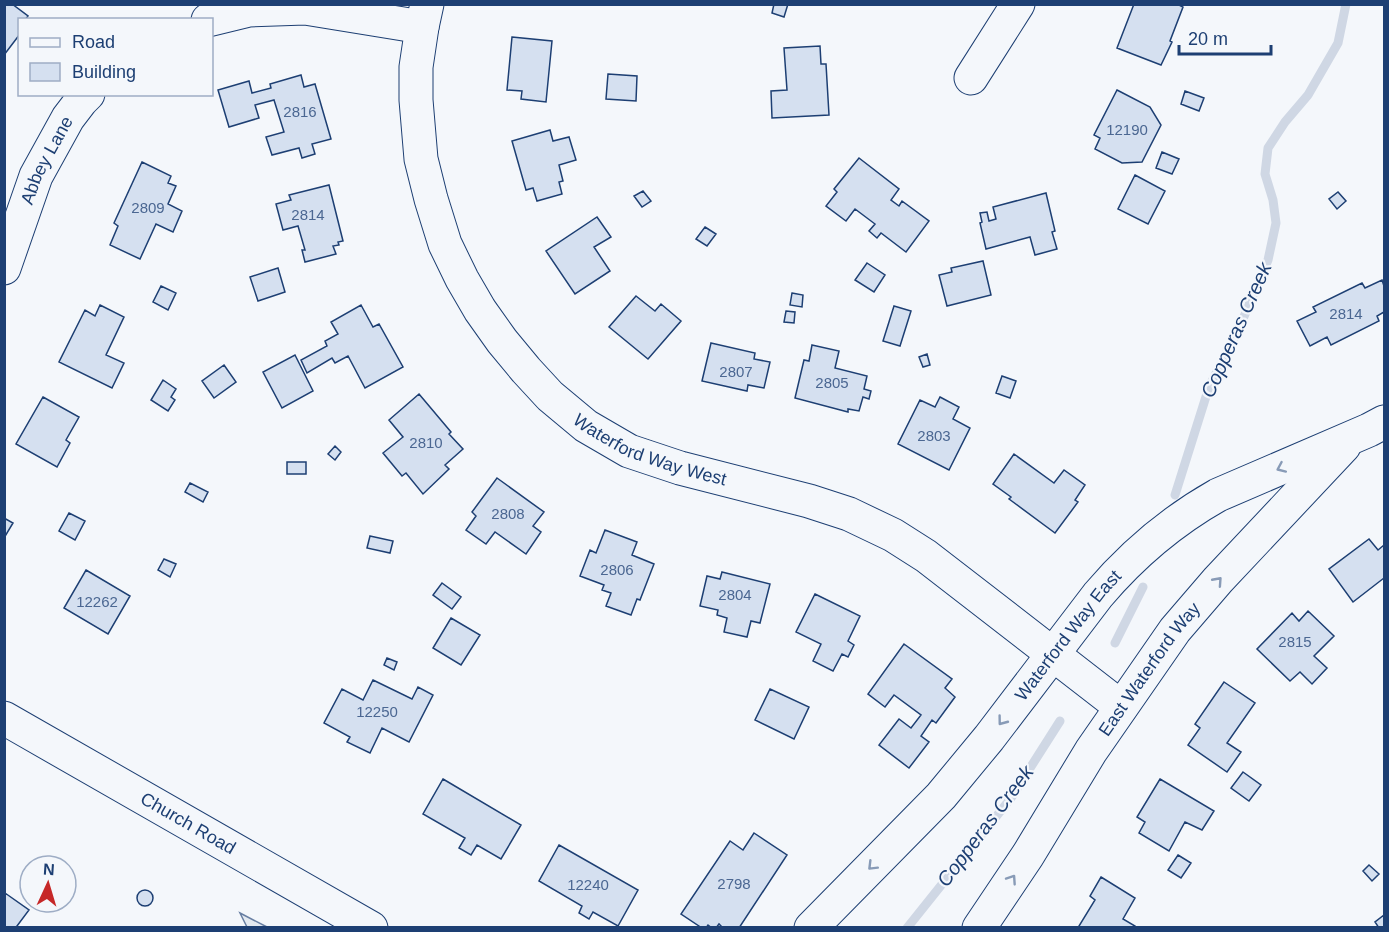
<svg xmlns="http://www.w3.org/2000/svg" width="1389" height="932" font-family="Arial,sans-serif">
<rect width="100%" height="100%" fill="#f4f7fb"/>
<!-- green -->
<path fill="#e3e9f0" stroke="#687fa3" stroke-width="1.5" d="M240,913l27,14h-20z"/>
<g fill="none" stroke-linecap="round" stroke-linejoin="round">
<!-- stream -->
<path stroke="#cfd7e4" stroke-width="9" d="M1175,495l34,-108 31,-61 28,-66 8,-37 -3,-23 -8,-26 3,-26 17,-26 23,-27 30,-52 8,-39
M1115,643l28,-56
M907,928l104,-130 49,-77"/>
</g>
<!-- building -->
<path fill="#d5e0f0" stroke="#1d3f73" stroke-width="1.5" d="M4,4h8l16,12 -3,4h-5v14l-16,21z
M774,4h14l-4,13 -12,-4z
M1134,4h43l6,3 -13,34 2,1 -11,23 -44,-17z
M512,37l40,4 -6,61 -25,-3 1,-8 -15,-1z
M820,46l1,18h5l3,51 -57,3 -1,-27 16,-1 -3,-42z
M608,74l29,2 -1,25 -30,-2z
M301,75l3,12 11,-3 16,55 -19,5 3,10 -13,4 -3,-10 -27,7 -6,-18 18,-5 -10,-32 -19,5 4,13 -30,9 -11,-37 31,-9 3,12 19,-5 -1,-4z
M1117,90l33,17 11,18 -19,37 -20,1 -27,-14 5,-11 -6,-3z
M1185,91l19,7 -5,13 -18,-7z
M550,130l3,11 16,-4 7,23 -17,5 4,16 -4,1 3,12 -25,7 -4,-13 -7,2 -14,-49z
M1162,152l17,7 -7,15 -16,-6z
M859,158l40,31 -8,11 8,6 3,-5 27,20 -23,31 -25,-19 -4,5 -8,-7 6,-7 -20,-15 -9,12 -20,-15 11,-14 -3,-3z
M142,162l29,14 -3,7 8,3 -8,18 14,7 -9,21 -17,-8 -16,35 -30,-14 8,-19 -4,-3z
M1135,175l30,16 -17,33 -30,-15z
M329,185l14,56 -5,1 1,3 -6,1 3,8 -31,8 -3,-12h3l-7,-24 -15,4 -7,-26 15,-4 -2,-5z
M643,191l8,10 -9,6 -8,-11z
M1338,192l8,9 -9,8 -8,-10z
M1046,193l9,38 -3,1 5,17 -22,6 -5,-18 -44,12 -6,-26 2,-1 -2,-9 7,-1 2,9 7,-2 -3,-12z
M597,217l14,20 -17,10 16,24 -35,23 -29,-43z
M705,227l11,7 -9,12 -11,-7z
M983,261l8,34 -44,11 -8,-31 13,-3 -1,-4z
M867,263l18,12 -11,17 -19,-12z
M278,268l7,24 -27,9 -8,-24z
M1382,280l2,6v26l-7,4 2,5 -48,24 -4,-8 -17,9 -13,-25 19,-9 -3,-5 49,-24 3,5z
M161,286l15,7 -8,17 -15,-8z
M792,293l11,2 -1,12 -12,-2z
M636,296l19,15 6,-7 20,17 -33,38 -39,-32z
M100,305l24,12 -18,38 18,8 -12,25 -53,-26 26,-52 10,6z
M361,305l12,22 6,-3 24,43 -38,21 -17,-32 -13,7 -3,-5 -25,15 -6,-13 26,-14 -2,-5 13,-7 -7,-12z
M894,306l17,5 -11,35 -17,-5z
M786,311l9,1 -1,11 -10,-1z
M711,343l44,10 -1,6 16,3 -6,26 -16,-3 -1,6 -45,-10z
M812,345l27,6 -4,17 32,8 -3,13 7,2 -2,8 -6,-2 -4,14 -11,-2v3l-53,-14 9,-38 5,1z
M927,354l3,11 -7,2 -4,-10z
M295,355l18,36 -31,17 -19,-36z
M224,365l12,17 -22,16 -12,-17z
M1002,376l14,5 -6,17 -14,-5z
M163,380l13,9 -5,8 4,3 -7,11 -17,-11z
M419,394l32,38 -2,2 14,15 -18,16 4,4 -26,25 -17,-21 -4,3 -19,-23 20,-16 -14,-17z
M43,397l36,20 -13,23 4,3 -13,24 -41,-23z
M940,397l19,10 -6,12 17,9 -21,42 -51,-26 22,-44 15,7z
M335,446l6,6 -6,8 -7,-6z
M1014,454l40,29 10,-13 21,15 -10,15 3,2 -23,31 -46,-34 2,-2 -18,-13z
M287,462h19v12h-19z
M497,478l47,34 -11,14 8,6 -15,22 -31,-22 -9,12 -20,-14 10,-14 -4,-4z
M190,483l18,9 -5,10 -18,-10z
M69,513l16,8 -10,19 -16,-9z
M4,518l9,5 -9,15z
M605,530l32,12 -5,13 22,9 -14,36 -3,-1 -6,16 -25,-9 5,-13 -9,-3 2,-5 -24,-9 10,-26 6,3z
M370,536l23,5 -3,12 -23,-5z
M1369,539l9,11 6,-5v33l-31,24 -24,-33z
M164,559l12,5 -6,13 -12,-7z
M86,570l44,26 -22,38 -44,-26z
M722,572l48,12 -10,39 -9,-2 -4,16 -23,-5 3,-14 -10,-3 1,-5 -18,-4 7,-30 13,3z
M442,583l19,14 -9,12 -19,-14z
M815,594l45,22 -12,25 6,4 -6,12 -6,-3 -9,17 -20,-10 8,-17 -25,-12z
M1308,611l26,25 -20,20 13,12 -15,16 -12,-12 -10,9 -33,-32 35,-36 7,8z
M451,618l29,17 -19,30 -28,-17z
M904,644l48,35 -7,9 10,9 -19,26 -4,-3 -11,16 8,6 -20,26 -30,-23 20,-26 12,9 10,-13 -27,-20 -9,12 -17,-13z
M387,658l10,4 -3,8 -10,-5z
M373,680l39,19 6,-12 15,8 -24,47 -27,-14 -12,25 -23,-11 3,-5 -26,-14 18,-34 21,11z
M1224,682l31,21 -28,40 14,9 -14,20 -39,-27 12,-17 -5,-4z
M770,689l39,18 -15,32 -39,-19z
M1243,772l18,13 -12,16 -18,-13z
M443,779l78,46 -20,34 -24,-14 -6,10 -12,-7 6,-10 -42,-24z
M1160,779l54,32 -12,19 -17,-8 -16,29 -30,-18 6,-11 -8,-5z
M754,833l33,22 -48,73h-16l-4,-4 -3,4h-4l-4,-3 -2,3h-4l-21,-14 49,-73 13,9z
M559,845l79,45 -20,36 -25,-14 -4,7 -10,-6 3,-7 -43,-25z
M1178,855l13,8 -10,15 -13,-8z
M1369,865l10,9 -7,7 -9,-10z
M1101,877l34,21 -12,21 12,7 -1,2h-52l-3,-2 16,-26 -5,-4z
M137 898a8 8 0 1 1 16 0a8 8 0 1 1-16 0Z
M5,893l24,17 -12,16 2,2h-15z
M1384,915v13h-5l-4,-6z"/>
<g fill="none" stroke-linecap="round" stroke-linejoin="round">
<!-- minor casing -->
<g stroke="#1d3f73" stroke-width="35">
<g id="minor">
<path id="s1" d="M427,4l-5,23 -6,40v33l5,59 10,40 14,45 17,35 18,31 22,31 24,29 24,26 36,30 43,25 51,17 129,33 40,13 44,21 33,21 195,151"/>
<path d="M208,20l41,-10 56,-2 117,19"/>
<path d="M971,78l47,-74"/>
<path id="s2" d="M4,268l32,-92 32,-58 13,-17 7,-7"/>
<path id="s3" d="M811,928l130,-132 48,-58 109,-143c34,-40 74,-74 120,-100l151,-65 15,-8"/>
<path id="s4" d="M979,928l49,-73 63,-104 84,-121 43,-50 126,-134"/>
</g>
</g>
<!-- major casing -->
<g stroke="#1d3f73" stroke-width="35">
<g id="major">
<path id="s5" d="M4,718l367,210"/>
</g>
</g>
<!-- minor -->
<use href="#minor" stroke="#f4f7fb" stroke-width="33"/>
<!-- major -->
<use href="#major" stroke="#f4f7fb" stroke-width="33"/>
</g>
<!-- one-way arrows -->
<defs><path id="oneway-chevron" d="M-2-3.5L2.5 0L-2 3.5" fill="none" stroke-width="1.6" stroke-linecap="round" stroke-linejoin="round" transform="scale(1.5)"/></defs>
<g stroke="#889bb7">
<use href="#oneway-chevron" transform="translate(1281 468) rotate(156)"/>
<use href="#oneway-chevron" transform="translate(1218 581) rotate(-48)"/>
<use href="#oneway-chevron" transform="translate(1002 721) rotate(127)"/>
<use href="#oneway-chevron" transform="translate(872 866) rotate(135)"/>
<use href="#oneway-chevron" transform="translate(1012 879) rotate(-56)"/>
</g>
<g text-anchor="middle" stroke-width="4.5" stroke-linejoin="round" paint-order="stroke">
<!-- number labels -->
<g font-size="15" fill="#4b6792">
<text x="300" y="117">2816</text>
<text x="1127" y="135">12190</text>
<text x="148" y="213">2809</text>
<text x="308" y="220">2814</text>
<text x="1346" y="319">2814</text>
<text x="736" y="377">2807</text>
<text x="832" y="388">2805</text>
<text x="934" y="441">2803</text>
<text x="426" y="448">2810</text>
<text x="508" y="519">2808</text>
<text x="617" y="575">2806</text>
<text x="735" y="600">2804</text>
<text x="97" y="607">12262</text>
<text x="1295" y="647">2815</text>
<text x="377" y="717">12250</text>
<text x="734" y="889">2798</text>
<text x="588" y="890">12240</text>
</g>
<!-- street labels -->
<g font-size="18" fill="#1d3f73" stroke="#f4f7fb">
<text dy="6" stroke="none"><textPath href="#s2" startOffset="116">Abbey Lane</textPath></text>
<text dy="6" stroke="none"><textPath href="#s1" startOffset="546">Waterford Way West</textPath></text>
<text dy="6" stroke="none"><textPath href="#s3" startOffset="390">Waterford Way East</textPath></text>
<text dy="6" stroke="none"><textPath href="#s4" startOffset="310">East Waterford Way</textPath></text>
<text dy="6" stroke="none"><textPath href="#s5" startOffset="212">Church Road</textPath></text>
</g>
<!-- water labels -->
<g font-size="20" font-style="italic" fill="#1d3f73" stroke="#f4f7fb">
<text transform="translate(1236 330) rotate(-66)" y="7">Copperas Creek</text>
<text transform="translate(985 826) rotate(-53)" y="7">Copperas Creek</text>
</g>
</g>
<!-- border -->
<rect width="1389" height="932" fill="none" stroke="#1d3f73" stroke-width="12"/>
<!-- legend -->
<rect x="18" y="18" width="195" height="78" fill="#f4f7fb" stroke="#9eadc5" stroke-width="1.5"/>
<rect x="30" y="38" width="30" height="9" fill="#f4f7fb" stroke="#9eadc5" stroke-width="1.5"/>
<text x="72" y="48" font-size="18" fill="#1d3f73">Road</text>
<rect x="30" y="63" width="30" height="18" fill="#d5e0f0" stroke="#9eadc5" stroke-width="1.5"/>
<text x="72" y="78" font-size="18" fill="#1d3f73">Building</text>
<!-- north arrow -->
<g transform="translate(48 884) rotate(4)"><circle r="28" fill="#f4f7fb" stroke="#9eadc5" stroke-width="1.5"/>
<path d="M0-4.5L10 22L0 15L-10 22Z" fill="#c62828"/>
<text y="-9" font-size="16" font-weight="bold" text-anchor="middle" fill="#1d3f73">N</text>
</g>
<!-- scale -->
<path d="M1179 45v9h92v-9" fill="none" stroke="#1d3f73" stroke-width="3"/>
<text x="1188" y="45" font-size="18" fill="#1d3f73" stroke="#f4f7fb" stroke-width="4.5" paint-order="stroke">20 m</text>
</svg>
